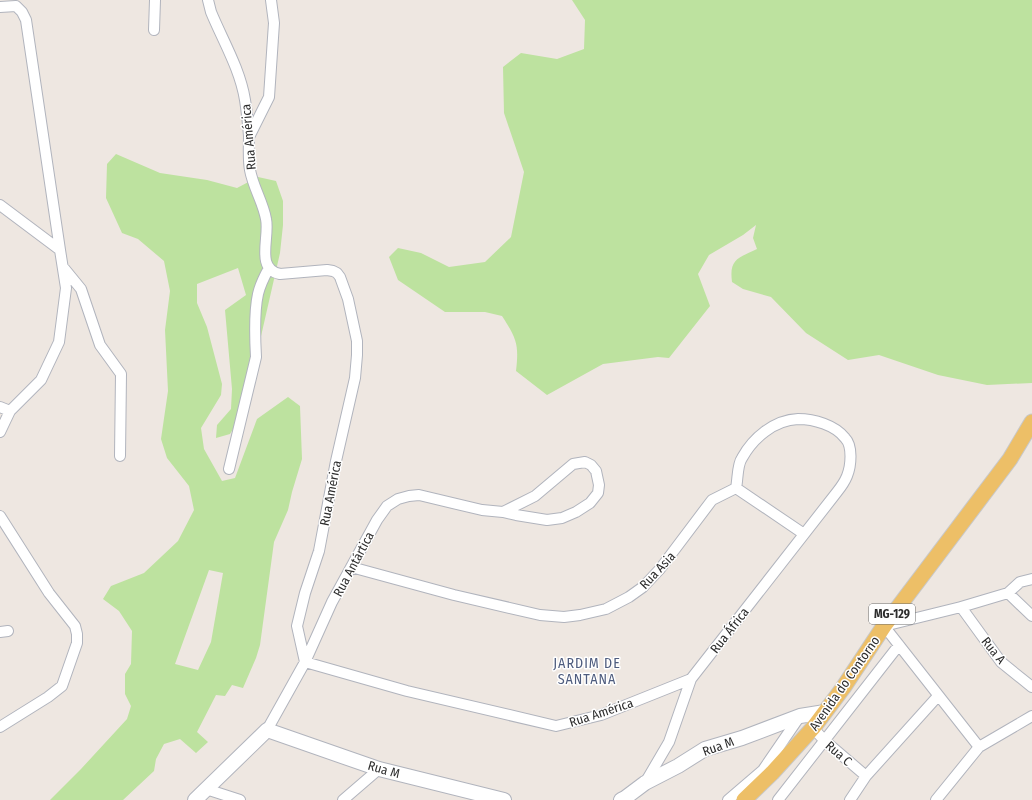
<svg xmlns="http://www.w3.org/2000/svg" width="1032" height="800" font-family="'Fira Sans Condensed',sans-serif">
<rect width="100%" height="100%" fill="#eee7e1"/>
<!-- green -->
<path fill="#bde29f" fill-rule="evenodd" d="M572,0h460v383l-45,2 -49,-10 -59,-20 -31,5 -42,-27 -35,-36 -28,-8 -11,-7c-3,-23 6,-24 25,-33l-4,-11 3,-13 -13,10 -34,20 -11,19 12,32 -41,52 -11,-1 -55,7 -56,31 -31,-24c3,-26 1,-32 -14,-55l-17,-4h-40l-47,-32 -9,-23 9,-9 23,5 28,14 36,-5 26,-25 13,-65 -20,-59 -1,-46 18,-14 36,6 27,-10 1,-29z
M116,154l44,19 47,7 30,8 21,-11 18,4 7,20v24l-3,28 -36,158 -14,23 -14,4 1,-13 14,-16 1,-20 -7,-79 21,-15 -8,-27 -41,16v19l10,24 15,57 -1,11 -20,33 3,21 18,32 13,-3 22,-59 31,-22 12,9 2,53 -10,33 -4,18 -14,32 -14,103 -4,13 -13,30 -11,-3 -7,11 -9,-1 -19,37 11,10 -12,11 -16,-14 -16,5 -8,15 -2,12 -31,29h-73l31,-31 46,-50 4,-13 -6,-12v-20l6,-10 1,-33 -13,-20 -16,-12 8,-13 33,-13 34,-32 16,-31 -5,-24 -22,-28 -6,-19 7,-48 -3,-61 5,-39 -6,-30 -26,-22 -16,-6 -16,-35 1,-34zM209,570l14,3 -12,69 -13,28 -23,-6z"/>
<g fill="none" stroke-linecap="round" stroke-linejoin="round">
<!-- street casing -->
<g stroke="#b1b4bd" stroke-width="12">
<path id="street" d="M208,0l3,12c12,29 29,57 34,88 2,12 3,24 4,36 0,11 -1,23 1,34 3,17 13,32 16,49 4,18 -11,50 14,55l47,-4 6,1 4,2 3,4 8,22 9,42v14l-2,23 -19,83 -17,90 -14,42 -8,33 8,36 102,29 149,35 45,-11 90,-36
M0,7l16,-1 6,6 4,8 34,230 -60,-45
M154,30l1,-30
M249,137l20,-40 5,-74 -3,-23
M63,267l18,22 19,56 21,29 -1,82
M0,407l10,4
M0,432l10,-21 31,-31 18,-38 7,-54 -6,-38
M229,469l27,-112c-1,-18 -2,-45 2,-63 2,-9 6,-17 11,-26
M736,488l68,46
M0,516l49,77 26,33 2,8v9l-15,43 -14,11 -48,30
M351,567l103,28 86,20 24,2 16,-2 26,-6 23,-12 14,-10 17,-18 52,-69 24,-12c2,-9 1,-23 6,-30 11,-20 32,-38 56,-39 16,0 37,6 47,19 8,8 6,28 2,38 -2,5 -6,11 -10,16l-146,187 -22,63 -24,41
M1008,593l24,23
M961,607l40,55 31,25
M0,632l8,-1
M813,728l11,12 42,36
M267,730l38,-68 27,-60 45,-82 10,-14 11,-7 11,-3 10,-1 63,15 21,2 13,3 31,5 15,-2 14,-6 14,-9 8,-10 1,-8 -3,-14 -5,-6 -6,-3 -12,2 -38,32 -32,16
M979,747l53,-31
M206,789l34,11
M343,800l36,-31
M728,800l35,-30 37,-54
M778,800l121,-155
M850,800l16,-24 72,-80
M936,800l43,-53 -95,-121 77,-19 47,-14 12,-11 12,-3"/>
</g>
<!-- secondary casing -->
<g stroke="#b1b4bd" stroke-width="16">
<path id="secondary" d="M195,800l72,-70 112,39 125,31
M621,800l4,-2 20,-15 33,-17 27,-17 37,-11 58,-22 25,-4"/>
</g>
<!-- primary casing -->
<g stroke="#c8c8c8" stroke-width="17">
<path id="primary" d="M744,800l28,-27 41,-45 30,-40 41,-62 126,-167 22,-37"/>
</g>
<!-- street -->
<use href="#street" stroke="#fff" stroke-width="10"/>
<!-- secondary -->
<use href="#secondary" stroke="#fff" stroke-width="14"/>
<!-- primary -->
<use href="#primary" stroke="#edbf67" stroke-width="15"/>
</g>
<g text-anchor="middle" stroke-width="3" stroke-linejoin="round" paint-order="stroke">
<!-- shield labels -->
<rect fill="#fff" stroke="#6c6c6c" stroke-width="1" x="869" y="604" width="46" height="20" rx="3"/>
<g font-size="12" font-weight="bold" fill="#2d2d2d">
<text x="892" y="618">MG-129</text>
</g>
<!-- street labels -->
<g font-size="13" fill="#2d2d2d" stroke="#fff">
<text transform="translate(248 137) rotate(-95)" y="5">Rua América</text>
<text transform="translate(330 493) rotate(-79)" y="5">Rua América</text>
<text transform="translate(353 564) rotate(-62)" y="5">Rua Antártica</text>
<text transform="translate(657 570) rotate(-47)" y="5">Rua Asia</text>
<text transform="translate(729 630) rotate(-52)" y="5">Rua África</text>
<text transform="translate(994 650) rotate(51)" y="5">Rua A</text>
<text transform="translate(844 683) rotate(-55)" y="5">Avenida do Contorno</text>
<text transform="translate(601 712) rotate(-18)" y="5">Rua América</text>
<text transform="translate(718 746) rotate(-20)" y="5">Rua M</text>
<text transform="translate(839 753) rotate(41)" y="5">Rua C</text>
<text transform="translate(384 769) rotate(16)" y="5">Rua M</text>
</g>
<!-- neighbourhood labels -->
<g font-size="14" letter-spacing="1" fill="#4e5c7e" stroke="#fff">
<text x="587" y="668">JARDIM DE<tspan x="587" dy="16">SANTANA</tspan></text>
</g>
</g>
</svg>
